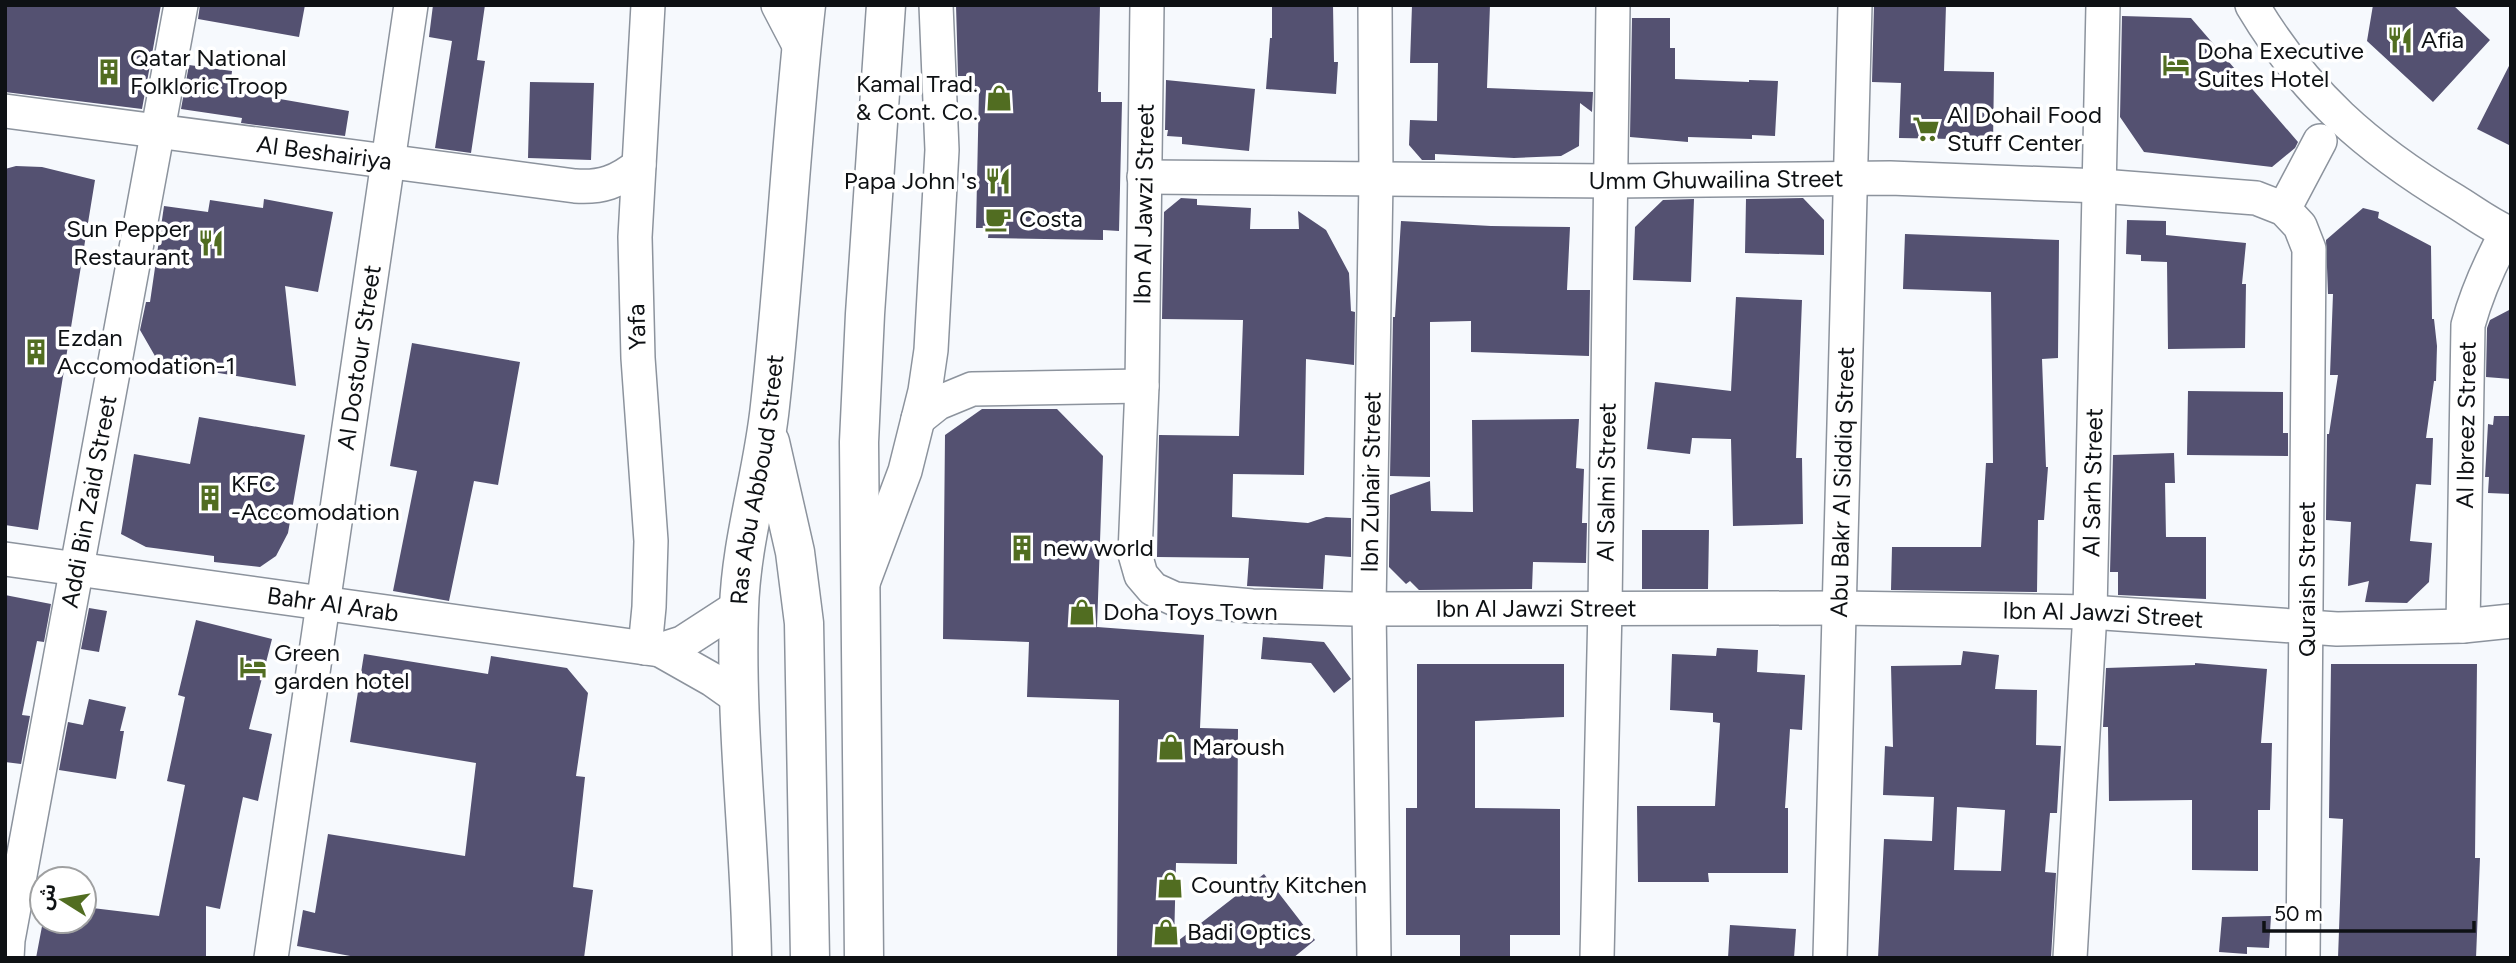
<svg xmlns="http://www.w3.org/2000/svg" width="2516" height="963" font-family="Figtree,'Noto Sans Arabic',sans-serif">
<rect width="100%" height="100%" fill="#f6f9fd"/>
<!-- building -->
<path fill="#545171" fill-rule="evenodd" d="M5,5h156l-19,104 -137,-17z
M200,5h105l-6,32 -101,-18z
M433,5h52l-8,55 8,1 -14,92 -36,-5 17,-107 -23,-4z
M956,5h144l-2,87h3v10h21l-3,129 -16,-1v10l-115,-2 1,-10h-13l3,-139h-8l-2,-13h-11z
M1272,5h61l1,57h4l-2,32 -70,-5 4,-51h2z
M1412,5h78l-3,83 106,4 -1,20 -12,-9 -1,43 -18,10 -47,2 -79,-4v6h-13l-13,-15 1,-25 27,1 1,-58h-28z
M1874,5h72l-2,66 50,1 -1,74h-40v-7l-54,-1 2,-55 -29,-1z
M2373,5h80l37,35 -57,62 -66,-61z
M2122,16l69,2 107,124 -3,6 -23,19 -128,-15 -24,-35z
M1632,18h38v30h5v31l74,3v-2l29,1 -3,55 -23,-1v4l-64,-2v5l-58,-5z
M2511,62v84l-34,-17z
M189,65l43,6 -1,9 9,2 -1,10 110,19 -4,25 -104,-13 1,-5 -61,-9z
M1166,80l89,9 -6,62 -67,-7v-7l-15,-1 1,-6h-3z
M530,82l64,1 -3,77 -63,-2z
M16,166l26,1 53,13 -57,350 -33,-5v-356z
M1181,198l16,1v6l54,3 -1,21h49l-1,-18 28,19 23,43 2,38 4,1 -1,53 -48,-6 -2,116 -71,-1 -1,43 76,6 18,-6 25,1v39l-26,-2 -2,34 -76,-3 2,-28 -92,-1 2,-122 80,1 4,-116 -81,-1 2,-107z
M1803,198l21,22v35l-79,-2 1,-54z
M264,199l69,13 -15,80 -33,-6 11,100 -137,-23 -19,-33 6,-28h4l14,-96 44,6 2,-12 53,8z
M1694,199l-3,83 -58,-2 2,-53 28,-27z
M2363,208l16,4 -1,6 53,28 1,73h2l3,27 -1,35h-2l-8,57h7l-2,47 -15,-1 -6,57 22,2 -3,39 -22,21 -42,-1 4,-21 -21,5 3,-64 -25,-2 1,-86h2l9,-59h-8l3,-81h-5l-2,-54z
M2127,220l39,1v14l80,8 -4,41h4l-1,64 -77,1 -1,-87 -26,-1v-6l-15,-1z
M1401,221l90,5 79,1 -3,63h23l-1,66 -118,-4v-31l-41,1v155l-40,-1 3,-159h2z
M1905,234l154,6 -1,118 -16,1 4,108h2l-4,53h-6l-1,72 -146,-2 1,-43h89l5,-84h7l-2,-171 -88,-3z
M1736,297l66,3 -6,158h6l1,66 -70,2 -2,-87 -39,-1 -2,16 -43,-5 8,-67 76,9z
M2511,309v70l-25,-2 1,-49 3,-8z
M412,343l108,19 -22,123 -24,-4 -25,120 -56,-10 24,-120 -27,-5z
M2188,391l95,1v41h5v23l-101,-1z
M982,409h75l46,47 -6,171 107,8 -4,93 38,1 -1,135 -61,-1 -2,81 90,-70 51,66 -22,18h-176l2,-258 -92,-3 2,-55 -86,-3 2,-204z
M2494,416h17v78l-23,-1 1,-16h-4l3,-53 5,1z
M199,417l106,18 -17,98 -12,23 -16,11 -46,-5v-6l-68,-9 -25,-13 13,-80 56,10z
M1579,419l-3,49 8,1 -2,54h5l-1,40 -53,-1 -1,27 -113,1 -9,-9 -4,3 -17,-17 1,-72 40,-14 1,30 42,1 -1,-92z
M2174,453l1,30h-10l1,54h40v62l-88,-4v-23h-8l3,-117z
M1642,530h67l-1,59h-66z
M5,595l46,9 -7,38 -7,-1 -15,74 8,1 -9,48 -16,-2z
M89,608l18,3 -8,41 -18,-3z
M196,620l76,19 -23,90 23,5 -14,67 -15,-4 -23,112 -14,-3v52h-170l7,-37h41v-14l75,9 26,-131 -18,-4 18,-84 -7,-2z
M1263,637l61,5 27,37 -17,14 -23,-30 -50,-4z
M1717,648l41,2 -1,22 48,3 -3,55 -12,-1 -5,79h3v65h-80l1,9h-71l-1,-76h78l5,-83 -7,-1v-9l-43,-3 2,-56 44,2z
M1963,651l36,4 -4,34 42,1 -1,55 25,1 -4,67h-7l-5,59 11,1 -5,85h-173l6,-119 48,2 2,-44 -51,-2 2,-49 8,1 -2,-81 70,-1zM1957,807l48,3 -4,61 -47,-1z
M364,654l124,20 3,-18 76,12 21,25 -12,83 9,1 -12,110 20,3 -9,68h-223l-64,-12 6,-36 12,3 13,-79 137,22 11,-93 -126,-21z
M2195,663l72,6 -6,74h11l-2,67h-12v61l-66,-1v-70l-83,1 -1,-74h-5l3,-59 89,-3z
M1417,664h147v53l-89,4v87l85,1v126h-50v23h-50v-23h-54v-127h11z
M2331,664h146l-2,194h5l-4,100h-138l5,-139 -14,-1z
M89,699l37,8 -6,24h4l-8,48 -57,-9 9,-48 15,3z
M2271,916l-2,32 -22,-1v7l-28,-2 3,-35z
M1730,925l66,4 -2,29h-66z"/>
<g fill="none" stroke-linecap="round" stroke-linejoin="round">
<!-- minor casing -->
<g stroke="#8c939d" stroke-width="36">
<g id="minor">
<path d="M778,5l23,44"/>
<path id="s1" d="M1147,5l-5,381 -7,168 6,21 12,14 22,10 77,7 102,3 486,-1 250,4 247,17 126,-3 48,-5"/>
<path d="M2252,5c53,89 115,143 203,196 18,11 36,25 56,33"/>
<path id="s2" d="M5,111l570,75c26,2 43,-4 64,-21"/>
<path id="s3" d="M1144,177l468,4 278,-3 211,8 155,12 28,11 16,17 9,23 -6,709"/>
<path d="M2284,209l36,-68"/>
<path d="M918,419l20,-16 34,-14 170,-3"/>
<path id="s4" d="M5,559l655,91 53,30 24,17"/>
<path d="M863,583l42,-112 20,-80 6,-41 11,-200 -6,-145"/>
<path id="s5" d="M2463,626l5,-301c9,-33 22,-62 39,-93"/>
<path d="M645,648l4,-41 2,-66 -13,-183 -3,-121 13,-232"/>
<path d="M660,650l22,-7 57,-37"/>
<path id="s6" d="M7,958l1,-18 173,-935"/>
<path id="s7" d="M271,958l140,-953"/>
<path id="s8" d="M1374,958l-5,-350 7,-429 -1,-174"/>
<path id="s9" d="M1597,958l8,-350 8,-603"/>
<path id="s10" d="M1830,958l25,-953"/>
<path id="s11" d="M2070,958l20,-346 13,-607"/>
</g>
</g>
<!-- major casing -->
<g stroke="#8c939d" stroke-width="41">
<g id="major">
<path d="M770,442l25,110 9,71 6,335"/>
<path id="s12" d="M752,958c-2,-117 -17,-232 -13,-349 2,-69 24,-135 31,-203 15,-134 21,-268 36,-401"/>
<path d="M864,958l-5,-516 6,-128 21,-309"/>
</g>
</g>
<!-- minor -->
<use href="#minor" stroke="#fff" stroke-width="33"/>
<!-- major -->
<use href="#major" stroke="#fff" stroke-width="38"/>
</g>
<!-- icons -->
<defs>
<g id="restaurant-bare" transform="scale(2.1)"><path d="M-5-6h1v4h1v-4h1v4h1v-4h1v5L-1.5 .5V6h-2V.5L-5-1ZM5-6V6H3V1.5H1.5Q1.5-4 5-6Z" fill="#516d21" stroke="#fff" stroke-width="2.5" paint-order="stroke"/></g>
<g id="hotel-bare" transform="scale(2.1)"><path d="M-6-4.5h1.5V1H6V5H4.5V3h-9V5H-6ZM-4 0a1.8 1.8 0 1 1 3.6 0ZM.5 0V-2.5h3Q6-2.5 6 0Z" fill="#516d21" stroke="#fff" stroke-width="2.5" paint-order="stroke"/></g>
<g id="building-bare" transform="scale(2.1)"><path d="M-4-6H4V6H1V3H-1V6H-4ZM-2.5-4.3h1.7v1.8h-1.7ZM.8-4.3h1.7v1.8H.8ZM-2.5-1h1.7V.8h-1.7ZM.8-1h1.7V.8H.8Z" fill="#516d21" stroke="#fff" stroke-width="2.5" paint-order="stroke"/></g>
<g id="shop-bare" transform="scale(2.1)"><path d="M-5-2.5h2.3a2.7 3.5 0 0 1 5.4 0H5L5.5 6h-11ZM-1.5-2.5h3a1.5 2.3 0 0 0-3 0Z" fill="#516d21" stroke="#fff" stroke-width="2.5" paint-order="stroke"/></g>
<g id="supermarket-bare" transform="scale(2.1)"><path d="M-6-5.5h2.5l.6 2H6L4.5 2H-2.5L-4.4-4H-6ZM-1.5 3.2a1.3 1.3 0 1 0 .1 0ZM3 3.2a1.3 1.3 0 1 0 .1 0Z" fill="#516d21" stroke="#fff" stroke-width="2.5" paint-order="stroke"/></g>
<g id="cafe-bare" transform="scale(2.1)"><path d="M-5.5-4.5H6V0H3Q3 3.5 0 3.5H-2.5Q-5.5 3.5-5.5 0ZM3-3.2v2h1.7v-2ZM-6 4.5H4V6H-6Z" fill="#516d21" stroke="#fff" stroke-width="2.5" paint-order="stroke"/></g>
</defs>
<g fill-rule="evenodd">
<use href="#restaurant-bare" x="2400" y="40"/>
<use href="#hotel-bare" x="2176" y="65"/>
<use href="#building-bare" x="109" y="72"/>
<use href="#shop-bare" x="999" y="98"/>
<use href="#supermarket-bare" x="1926" y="129"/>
<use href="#restaurant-bare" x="998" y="181"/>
<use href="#cafe-bare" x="998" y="219"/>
<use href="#restaurant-bare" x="211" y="243"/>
<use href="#building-bare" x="36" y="352"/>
<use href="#building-bare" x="210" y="498"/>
<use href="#building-bare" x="1022" y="548"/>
<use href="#shop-bare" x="1082" y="612"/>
<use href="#hotel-bare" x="253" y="667"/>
<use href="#shop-bare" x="1171" y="747"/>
<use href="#shop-bare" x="1170" y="885"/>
<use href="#shop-bare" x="1166" y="932"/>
</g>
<g text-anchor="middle" stroke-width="7" stroke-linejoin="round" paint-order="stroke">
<!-- poi labels -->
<g font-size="24" fill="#0e1114" stroke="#fff" text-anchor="start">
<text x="2421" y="48">Afia</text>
<text x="2197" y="59">Doha Executive<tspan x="2197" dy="28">Suites Hotel</tspan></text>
<text x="130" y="66">Qatar National<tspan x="130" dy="28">Folkloric Troop</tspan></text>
<text x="978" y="92" text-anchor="end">Kamal Trad.<tspan x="978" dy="28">&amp; Cont. Co.</tspan></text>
<text x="1947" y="123">Al Dohail Food<tspan x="1947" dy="28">Stuff Center</tspan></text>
<text x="977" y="189" text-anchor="end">Papa John 's</text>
<text x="1019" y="227">Costa</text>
<text x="190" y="237" text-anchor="end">Sun Pepper<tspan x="190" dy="28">Restaurant</tspan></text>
<text x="57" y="346">Ezdan<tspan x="57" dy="28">Accomodation-1</tspan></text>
<text x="231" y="492">KFC<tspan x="231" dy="28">-Accomodation</tspan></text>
<text x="1043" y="556">new world</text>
<text x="1103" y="620">Doha Toys Town</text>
<text x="274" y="661">Green<tspan x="274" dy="28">garden hotel</tspan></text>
<text x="1192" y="755">Maroush</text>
<text x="1191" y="893">Country Kitchen</text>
<text x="1187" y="940">Badi Optics</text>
</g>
<!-- street labels -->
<g font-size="24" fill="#0e1114" stroke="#fff">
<text dy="8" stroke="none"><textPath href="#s2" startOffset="322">Al Beshairiya</textPath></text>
<text dy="8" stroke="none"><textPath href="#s3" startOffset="572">Umm Ghuwailina Street</textPath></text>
<text transform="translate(1144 204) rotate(-89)" y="8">Ibn Al Jawzi Street</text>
<text transform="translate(637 327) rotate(-92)" y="8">Yafa</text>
<text dy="8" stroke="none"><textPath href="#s7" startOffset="607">Al Dostour Street</textPath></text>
<text dy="8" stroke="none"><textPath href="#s5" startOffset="201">Al Ibreez Street</textPath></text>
<text dy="8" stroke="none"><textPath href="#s12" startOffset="480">Ras Abu Abboud Street</textPath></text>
<text dy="8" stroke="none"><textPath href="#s8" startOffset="476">Ibn Zuhair Street</textPath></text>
<text dy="8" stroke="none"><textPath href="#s9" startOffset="476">Al Salmi Street</textPath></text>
<text dy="8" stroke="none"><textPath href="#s10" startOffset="476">Abu Bakr Al Siddiq Street</textPath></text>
<text dy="8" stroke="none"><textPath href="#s11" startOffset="476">Al Sarh Street</textPath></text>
<text dy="8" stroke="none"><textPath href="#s6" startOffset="464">Addi Bin Zaid Street</textPath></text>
<text transform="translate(2307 579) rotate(-90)" y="8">Quraish Street</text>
<text dy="8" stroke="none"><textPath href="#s4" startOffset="331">Bahr Al Arab</textPath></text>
<text dy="8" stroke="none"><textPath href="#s1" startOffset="975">Ibn Al Jawzi Street</textPath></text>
<text dy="8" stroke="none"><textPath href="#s1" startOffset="1542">Ibn Al Jawzi Street</textPath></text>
</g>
</g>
<!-- border -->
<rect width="2516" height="963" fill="none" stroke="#0e1114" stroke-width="14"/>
<!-- north arrow -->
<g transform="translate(63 900) rotate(281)"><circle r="33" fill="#ffffff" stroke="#9fa0a1" stroke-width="2"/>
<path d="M0-5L12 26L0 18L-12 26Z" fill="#516d21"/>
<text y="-10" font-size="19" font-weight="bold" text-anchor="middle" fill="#0e1114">ش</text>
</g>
<!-- scale -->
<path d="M2264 921v10h210v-10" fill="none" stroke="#0e1114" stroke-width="3.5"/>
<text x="2274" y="921" font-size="21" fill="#0e1114" stroke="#ffffff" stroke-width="5" paint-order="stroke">50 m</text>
</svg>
